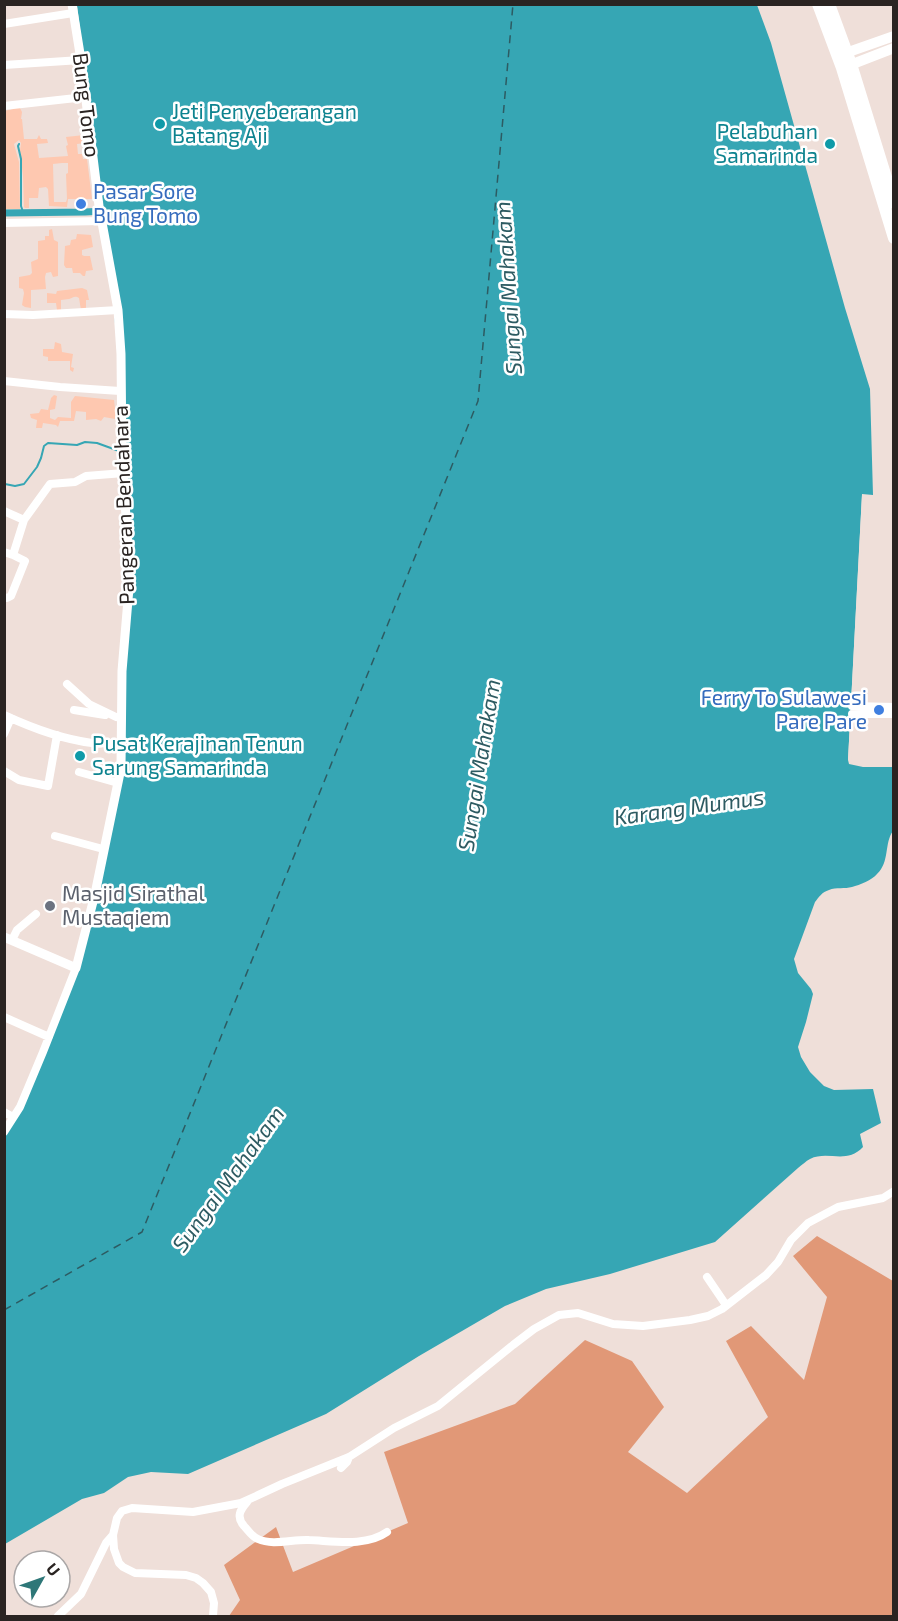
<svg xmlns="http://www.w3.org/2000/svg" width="898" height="1621" font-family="'Exo 2',sans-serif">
<rect width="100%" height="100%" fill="#efdfd9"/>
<!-- green -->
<path fill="#fec8b0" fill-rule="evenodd" d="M13,106h6l3,6 -1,7h1l2,20h13l2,-4 2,4h6l1,4 -11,1 2,14 29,-2 -2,-10 2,-1 -2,-8 18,-2 1,8 -8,1 1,10h4l1,5h4l5,40h-24l-1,8 -18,-1 -1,-17 -2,-2 -7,1 -1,10h-9v10h-4l-1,-1 -1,-31 -3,-25 1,-8 -2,-3 -5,4 5,18 1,47h-15l-1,-98 9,-2zM62,163h6v10l-2,1 1,25 -1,3h-12l-1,-38z
M52,229l2,11 4,2v34l-5,1 -2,-5 -5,1 -1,4 1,12 -15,1v18l-6,-1 -3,-2 2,-12 -1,-4 -4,-1v-11l11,-2 2,-2 -1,-11 7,-3v-18l7,-1v-4h4v-6z
M77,234l14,1 2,12 -11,3v5l2,1h6l3,14 -7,1 -1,5h-2l-3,-3h-7l-1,-5h-6l-2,-3 1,-19 5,-1 1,-5 5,-1z
M82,288l5,2 2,10h-3v8l-5,2 -2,-12c-4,-3 -7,0 -10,1l-8,1v11l-4,-1 -1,-7h-9v-10l9,1 1,-3z
M55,342l6,2 1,8 11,2 -2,13 3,1 -1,4 -3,-2v-9h-22v-4l-5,-1v-7h11z
M54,395l3,1 -2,13 -5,1v8l5,2 3,-3 13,1v-16l4,-6 39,4 2,17 -1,2 -11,-2 -3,4 -5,-2 -10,1v-8l-10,-1 -2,10h-14l-2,6 -2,-2 -13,-2 -1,5h-6l1,-8 -6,-2 -1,-4 9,-1 2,-4 7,1 3,-12z"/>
<!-- forest -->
<path fill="#e19877" d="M817,1236l76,45v335h-664l11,-16 -16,-35 52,-38 17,45 115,-49 -24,-71 131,-48 70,-64 47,21 32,46 -36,45 59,41 81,-76 -42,-76 25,-15 53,54 23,-83 -34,-41z"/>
<!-- water -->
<path fill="#36a6b4" d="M77,5h680l14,38 74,265 25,81 3,106h-11l-14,265 1,4 14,3h31l-1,64c-9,12 -3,31 -16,43 -5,6 -17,11 -25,13 -7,2 -16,0 -23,3 -7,2 -10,7 -14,12l-21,57 4,14 13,16 2,5 -7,28 -8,25 3,10 9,15 14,14 10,4 39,-1 8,34 -21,11 3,13c-17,18 -35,3 -53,12 -4,2 -8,6 -12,9l-83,74 -105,32 -64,15 -41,17 -86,50 -93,58 -138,60 -37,-2 -23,5 -24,16 -22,6 -77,45v-410l63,-137 55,-231 1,-86 8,-104 -11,-188 -12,-129z"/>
<!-- pier -->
<path fill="#efdfd9" d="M862,494l11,1v3h-9l-13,262h-3z"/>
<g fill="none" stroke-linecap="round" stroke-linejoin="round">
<!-- stream -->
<path stroke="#36a6b4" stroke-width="2" d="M19,144l-1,2 3,13v47l2,6
M5,482v2l10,2 9,-2 13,-17 4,-9 3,-12 4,-3 29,2 8,-3 12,1 22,8"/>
<!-- canal -->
<path stroke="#36a6b4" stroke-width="7" d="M4,213l81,-1 19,-1"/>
<!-- ferry -->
<path stroke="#2d5b62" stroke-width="1.5" stroke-dasharray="8 6" stroke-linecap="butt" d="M4,1310l138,-78 336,-831 35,-397"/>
<!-- minor -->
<path stroke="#fff" stroke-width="8" d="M4,24l69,-11
M4,65l77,-5
M4,106l81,-9
M4,223l97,-2
M4,314l29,1 85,-5
M4,381l56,6 60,4
M4,511l20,9
M4,552l9,3 11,-35 26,-36 25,-2 11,-6 38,-3
M4,597l3,1 4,-2 14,-35 -12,-6
M67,684l22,20 27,13
M852,706l42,1
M74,710l31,5
M852,714h42
M4,715c28,13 57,24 88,28 9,1 19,-1 29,1
M4,734l7,-16
M4,771l15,9 29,6 9,-51
M79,772l39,11
M55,836l48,13
M12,940l5,-10 19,-16
M4,1017l45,20
M4,1112l9,5
M4,1132l16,-25 23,-55 33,-84
M707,1277l19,28
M341,1468l6,-6 2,-5
M247,1502c-7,8 -11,15 -3,24 4,4 8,11 14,13 15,7 35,0 51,1 25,1 57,7 78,-8
M58,1616l23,-22 25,-51 7,-8
M213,1616l1,-13 -3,-11 -8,-9 -7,-5 -10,-3 -51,-2 -12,-6 -4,-4 -5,-14 -1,-14 4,-17 5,-7 10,-3 61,4 48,-9 41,-19 67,-27 45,-29 44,-22 75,-61 21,-16 25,-14 19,-2 35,11 30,2 47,-6 18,-4 14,-7 44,-34 12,-13 13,-22 17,-17 30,-16 45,-9 11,-7"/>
<!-- tertiary -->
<path stroke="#fff" stroke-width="9" d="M4,937l72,31 19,-74 26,-126 1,-97 8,-95 -8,-118 -1,-104 -3,-44 -19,-104 -18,-146 -9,-56"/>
<!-- secondary -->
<path stroke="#fff" stroke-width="10" d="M840,55l54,-19
M845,67l49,-19"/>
<!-- trunk -->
<path stroke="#fff" stroke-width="12" d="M818,4l24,64 52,170
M829,4l22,60 43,139"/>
</g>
<!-- markers -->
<g fill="#0f9aa8" stroke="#fff" stroke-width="2">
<circle cx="160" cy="124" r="6"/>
<circle cx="830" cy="144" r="6"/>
<circle cx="80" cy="756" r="6"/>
</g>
<g fill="#3f7fe0" stroke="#fff" stroke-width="2">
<circle cx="81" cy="204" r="6"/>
<circle cx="879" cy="710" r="6"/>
</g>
<circle fill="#6b7280" stroke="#fff" stroke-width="2" cx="50" cy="906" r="6"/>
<g text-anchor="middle" stroke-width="5" stroke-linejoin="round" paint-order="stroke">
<!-- street labels -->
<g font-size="21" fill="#2a2422" stroke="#fff">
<text transform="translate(86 105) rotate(83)" y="7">Bung Tomo</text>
<text transform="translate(124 505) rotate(-92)" y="7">Pangeran Bendahara</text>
</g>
<!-- culture labels -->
<g font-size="21" fill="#0d838f" stroke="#fff" text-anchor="start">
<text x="172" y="119">Jeti Penyeberangan<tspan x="172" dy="24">Batang Aji</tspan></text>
<text x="818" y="139" text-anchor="end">Pelabuhan<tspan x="818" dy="24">Samarinda</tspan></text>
<text x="92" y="751">Pusat Kerajinan Tenun<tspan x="92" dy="24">Sarung Samarinda</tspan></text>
</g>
<!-- shop labels -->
<g font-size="21" fill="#366cbe" stroke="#fff" text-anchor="start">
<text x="93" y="199">Pasar Sore<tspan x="93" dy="24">Bung Tomo</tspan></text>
<text x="867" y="705" text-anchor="end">Ferry To Sulawesi<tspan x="867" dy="24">Pare Pare</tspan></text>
</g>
<!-- worship labels -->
<g font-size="21" fill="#5b616d" stroke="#fff" text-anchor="start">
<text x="62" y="901">Masjid Sirathal<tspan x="62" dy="24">Mustaqiem</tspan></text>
</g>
<!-- water labels -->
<g font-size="22" font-style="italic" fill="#2d5b62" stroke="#fff">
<text transform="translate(508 288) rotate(-94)" y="8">Sungai Mahakam</text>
<text transform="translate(479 765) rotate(-81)" y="8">Sungai Mahakam</text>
<text transform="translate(689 807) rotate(-8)" y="8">Karang Mumus</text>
<text transform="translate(228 1179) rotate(-54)" y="8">Sungai Mahakam</text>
</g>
</g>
<!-- border -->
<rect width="898" height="1621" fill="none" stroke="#2a2422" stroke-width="12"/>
<!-- north arrow -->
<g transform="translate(42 1579) rotate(50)"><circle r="28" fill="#ffffff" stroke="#aaa7a7" stroke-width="1.5"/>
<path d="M0-4.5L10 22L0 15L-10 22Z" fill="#2e7778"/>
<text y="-9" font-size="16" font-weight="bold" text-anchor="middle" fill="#2a2422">U</text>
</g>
</svg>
